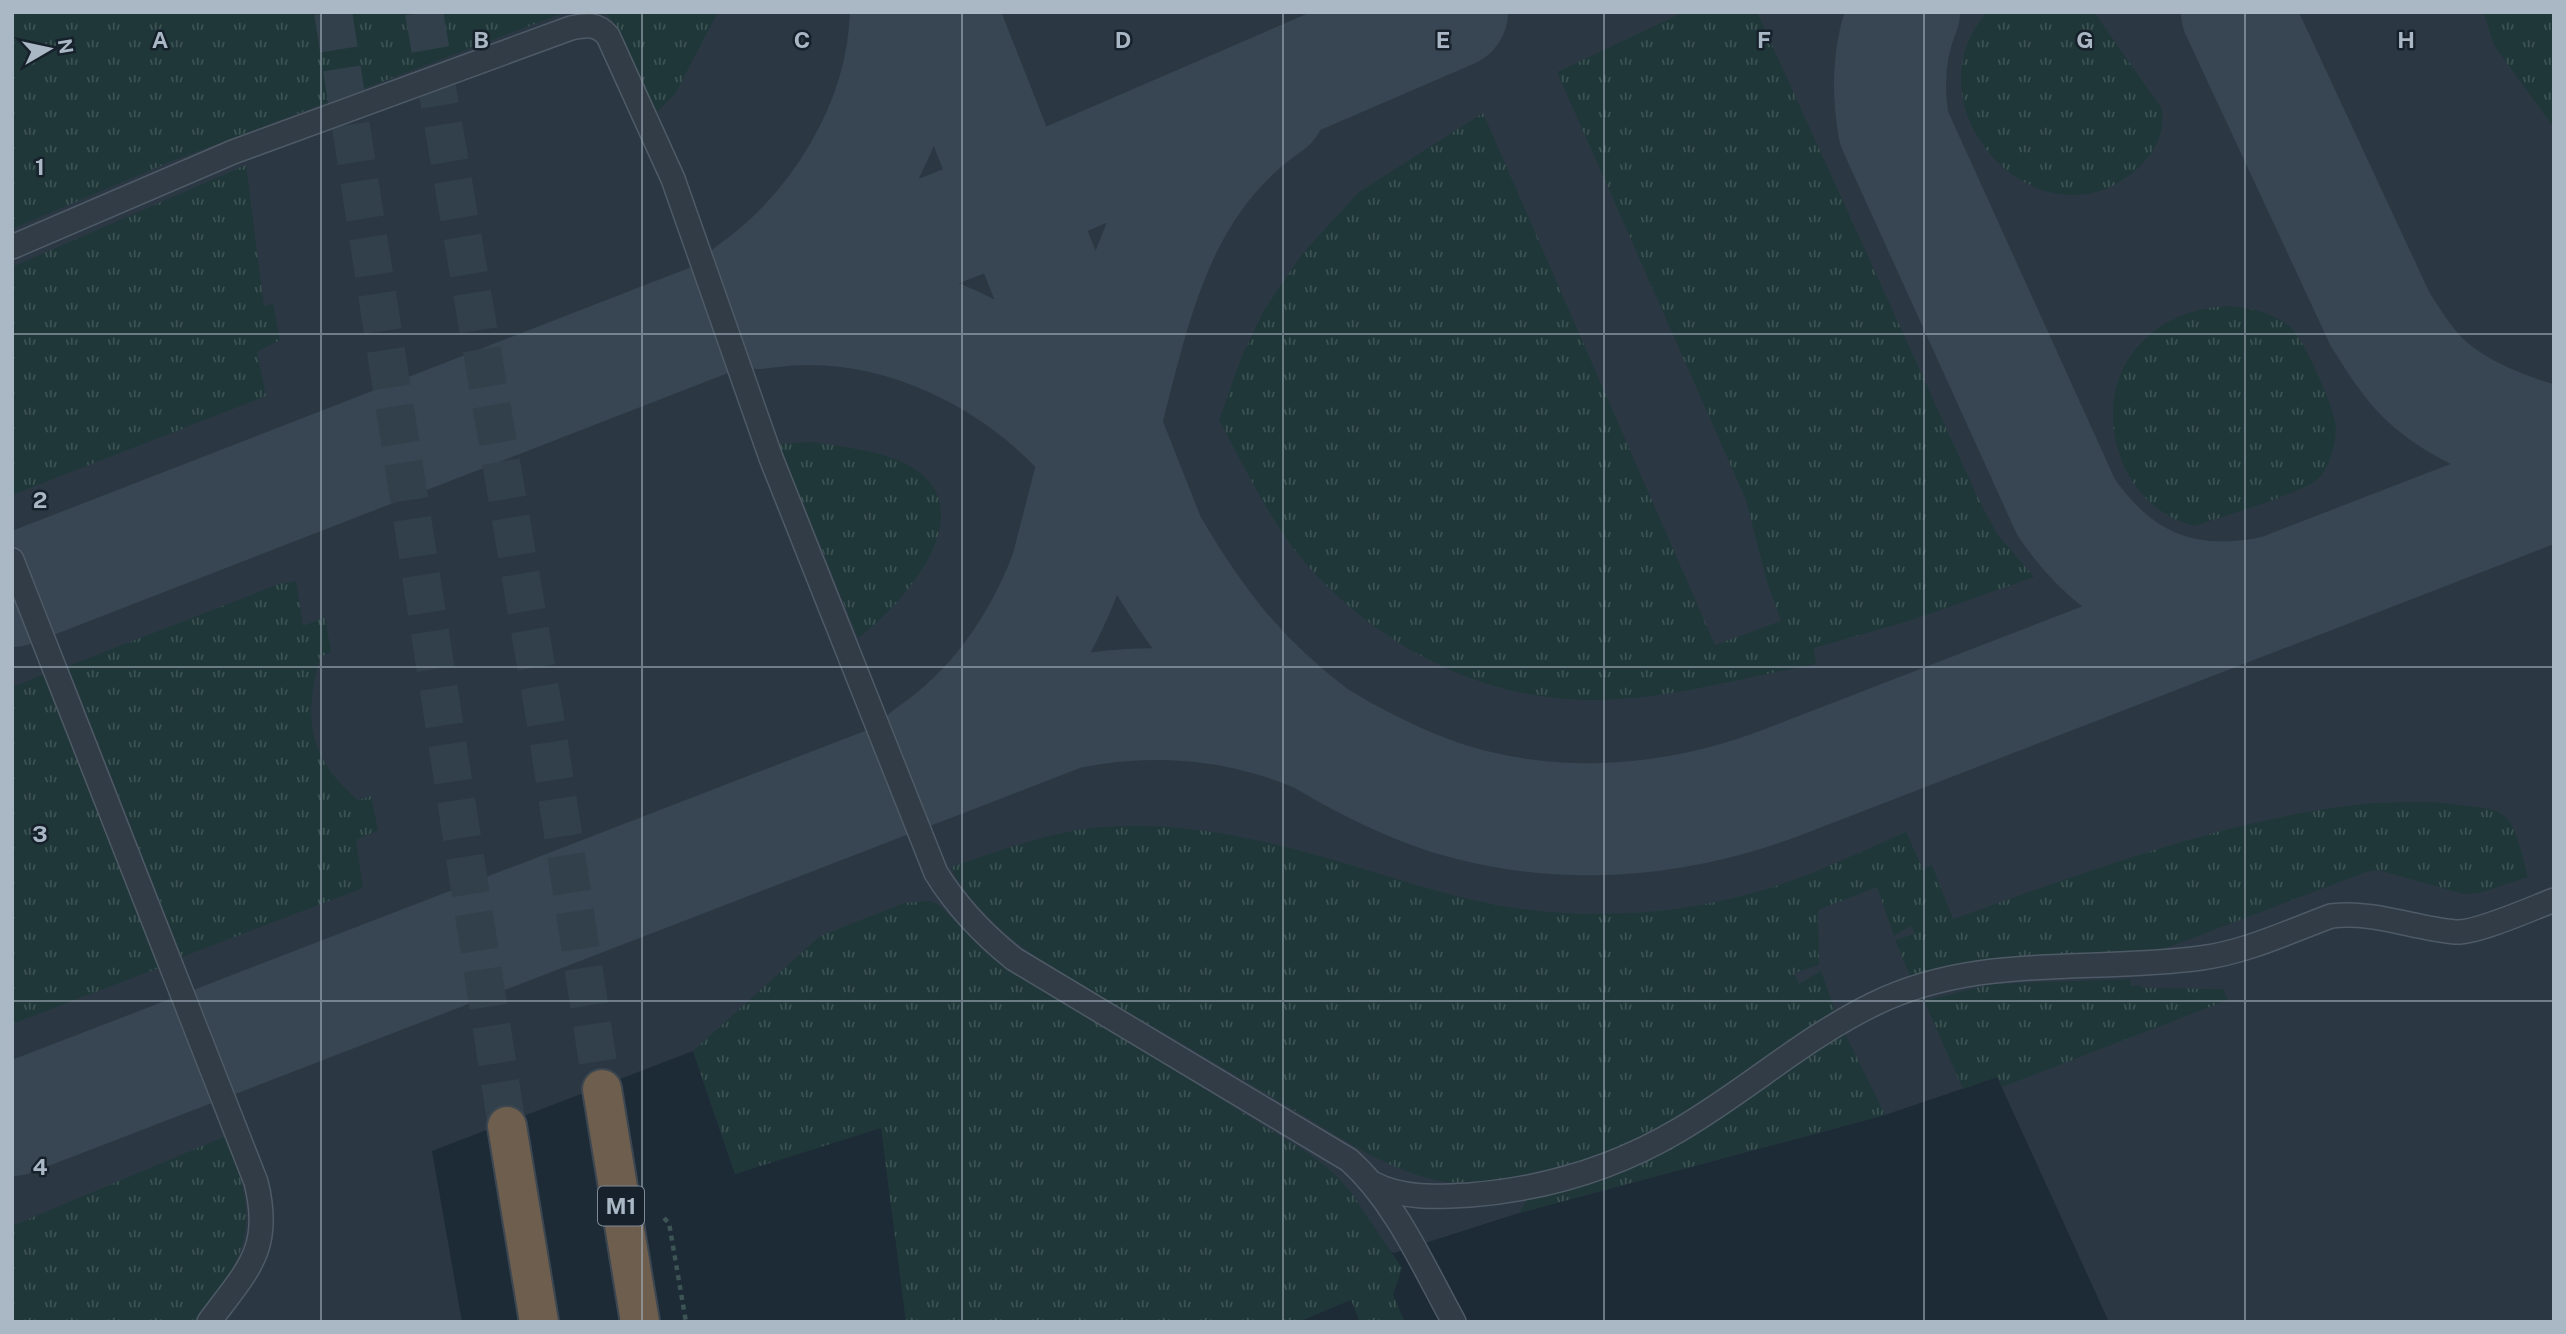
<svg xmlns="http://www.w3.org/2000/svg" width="2566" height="1334" font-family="'Public Sans',sans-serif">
<defs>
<pattern id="grass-tufts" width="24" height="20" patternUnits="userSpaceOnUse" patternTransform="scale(1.75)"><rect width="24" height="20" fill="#1f3738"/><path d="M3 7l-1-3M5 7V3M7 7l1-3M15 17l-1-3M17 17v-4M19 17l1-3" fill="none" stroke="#3d5253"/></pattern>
</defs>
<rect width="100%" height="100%" fill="#1d2b37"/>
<!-- airport -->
<path fill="#2b3844" d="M12,12h2542v1310h-445l-112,-245 -112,38 -366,98 -125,40 -354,-179 -305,100 -42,-123 -261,100 30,171h-450z"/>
<!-- grass -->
<path fill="url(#grass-tufts)" d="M12,12h554l-399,151 -155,66z
M605,12h113l-43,82 -18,18 -39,-83z
M1684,12h73l221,486 19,36 37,43 -122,43 -98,28 2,16c-70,13 -143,34 -215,36 -108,3 -209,-46 -283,-123 -43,-44 -70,-104 -99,-157l23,-64 22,-46 38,-56 57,-62 124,-79 232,532 66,-24 -14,-39 -21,-82 -189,-428z
M1987,12h107l68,97c3,26 -7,44 -26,61 -96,84 -233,-62 -149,-158z
M2483,12h71v116l-60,-83z
M246,165l18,141 9,-2 7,36 -23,12 9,44 -254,99v-228z
M2227,306c23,2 42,5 61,19 15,11 43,76 47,96 3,18 -4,42 -15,56 -14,16 -101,40 -125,49 -80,-18 -111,-131 -50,-187 23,-22 52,-31 82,-33z
M811,442c33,5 80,9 108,30 61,47 -20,136 -61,166l-79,-194z
M296,581l7,45 22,-9 6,35 -11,5c-17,63 -12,100 38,143l13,-4 7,34 -22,10 7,48 -181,69 -114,-291 211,-82z
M47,673l114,294 -149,57v-337z
M2434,802c75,10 75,-2 94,75l-49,16 -15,1 -86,-24 -12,2 -208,79 -246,29 -17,-40 20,-6 -4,-8 -17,10 -17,-49 -59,23 1,55 -25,8 5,11 22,-13 15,42c-97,68 -185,139 -304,163 -34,7 -71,11 -105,2 -43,-12 -80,-36 -118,-59 -45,-27 -91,-54 -136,-81 -80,-47 -176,-87 -223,-171 50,-16 101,-36 153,-40 73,-6 150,10 220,30 75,21 147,49 226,55 66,5 136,0 200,-18 54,-14 106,-40 157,-62l17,37 9,-4 21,54c130,-46 263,-97 401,-114 26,-3 53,-3 80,-3z
M930,901l8,3 48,49 322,200 25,19 18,20 51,76 -9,27 11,25 -44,2 -9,-22 -53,22h-392l-25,-194 -146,46 -42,-123 127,-115 84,-33z
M2130,979l1,7 10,-1 1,3 81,1 5,11 -226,87 -5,-10 -34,12 -39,-88 68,-17z
M1843,1029l42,86 -366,98 10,-17 28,-5z
M226,1136c34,86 26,115 -31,186h-183v-96z"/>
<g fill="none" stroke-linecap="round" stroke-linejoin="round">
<!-- taxiway -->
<path stroke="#384653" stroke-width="112" d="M941,12l209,529c45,78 90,137 163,192
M1904,12c-16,38 -17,76 -10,116l172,379c51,75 117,104 206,85
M2237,12l143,307c12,19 25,41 42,58 32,32 88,55 132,65
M749,292c89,-63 154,-169 157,-280
M759,313c134,-21 271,48 350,154
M12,591l999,-388 441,-191
M928,754c65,-44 110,-109 138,-182 15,-57 30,-114 44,-170 29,-115 56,-226 160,-297
M12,1120l1055,-407c86,-17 168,-11 249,23 11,5 22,13 32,18 33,18 67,34 102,45 109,33 222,24 328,-15l776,-300"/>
<!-- motorway-tunnel -->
<path stroke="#32404c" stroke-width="38" stroke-dasharray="38 19" stroke-linecap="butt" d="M333,12l174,1114
M424,12l123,718 55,359"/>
<!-- service casing -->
<g stroke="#4e5a66" stroke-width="26">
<path id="service" d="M12,247l221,-95 338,-124c16,-3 26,-5 37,8l65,143 98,279 165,415c21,34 47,61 78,86l335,201c47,42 75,108 105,162
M12,560l244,622c17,68 -9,88 -47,140
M1372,1183c30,16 64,14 98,12 74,-6 145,-27 209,-65 67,-39 125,-92 195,-126 104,-51 216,-31 327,-46 45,-6 87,-26 130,-42 44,-5 81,12 124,16 20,2 78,-24 99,-32"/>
</g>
<!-- motorway casing -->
<g stroke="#3c4751" stroke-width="42">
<path id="motorway" d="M602,1089l38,233
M507,1126l32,196"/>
</g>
<!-- path -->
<path stroke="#3d5455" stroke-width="4.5" stroke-dasharray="5 5" stroke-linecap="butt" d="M664,1218l5,5 17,99"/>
<!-- service -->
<use href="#service" stroke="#313c47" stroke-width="23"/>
<!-- motorway -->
<use href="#motorway" stroke="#6e5e4d" stroke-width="38"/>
</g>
<!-- grid -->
<path fill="none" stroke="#aab7c5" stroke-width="2" stroke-opacity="0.55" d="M321,12v1310M642,12v1310M962,12v1310M1283,12v1310M1604,12v1310M1924,12v1310M2245,12v1310M12,334h2542M12,667h2542M12,1001h2542"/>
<g text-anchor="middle" stroke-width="5" stroke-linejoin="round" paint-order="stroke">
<!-- shield labels -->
<rect fill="#17212b" stroke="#7e8a97" stroke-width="2" x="598" y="1186.5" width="46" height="39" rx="5"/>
<g font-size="23" font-weight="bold" fill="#aab7c5">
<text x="621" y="1214">M1</text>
</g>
</g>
<g font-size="23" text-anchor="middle" font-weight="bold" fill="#aab7c5" stroke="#17212b" stroke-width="5" stroke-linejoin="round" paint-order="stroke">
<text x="160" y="48">A</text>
<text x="481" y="48">B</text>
<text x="802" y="48">C</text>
<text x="1123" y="48">D</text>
<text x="1443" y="48">E</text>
<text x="1764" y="48">F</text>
<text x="2085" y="48">G</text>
<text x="2406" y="48">H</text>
<text x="40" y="175">1</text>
<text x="40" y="508">2</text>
<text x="40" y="842">3</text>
<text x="40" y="1175">4</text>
</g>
<!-- border -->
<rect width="2566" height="1334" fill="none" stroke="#aab7c5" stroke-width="28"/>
<!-- north arrow -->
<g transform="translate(49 49) rotate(81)" stroke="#17212b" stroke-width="5" paint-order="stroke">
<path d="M0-5L12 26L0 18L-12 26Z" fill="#aab7c5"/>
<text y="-10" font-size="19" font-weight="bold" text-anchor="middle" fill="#aab7c5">N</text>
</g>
</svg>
